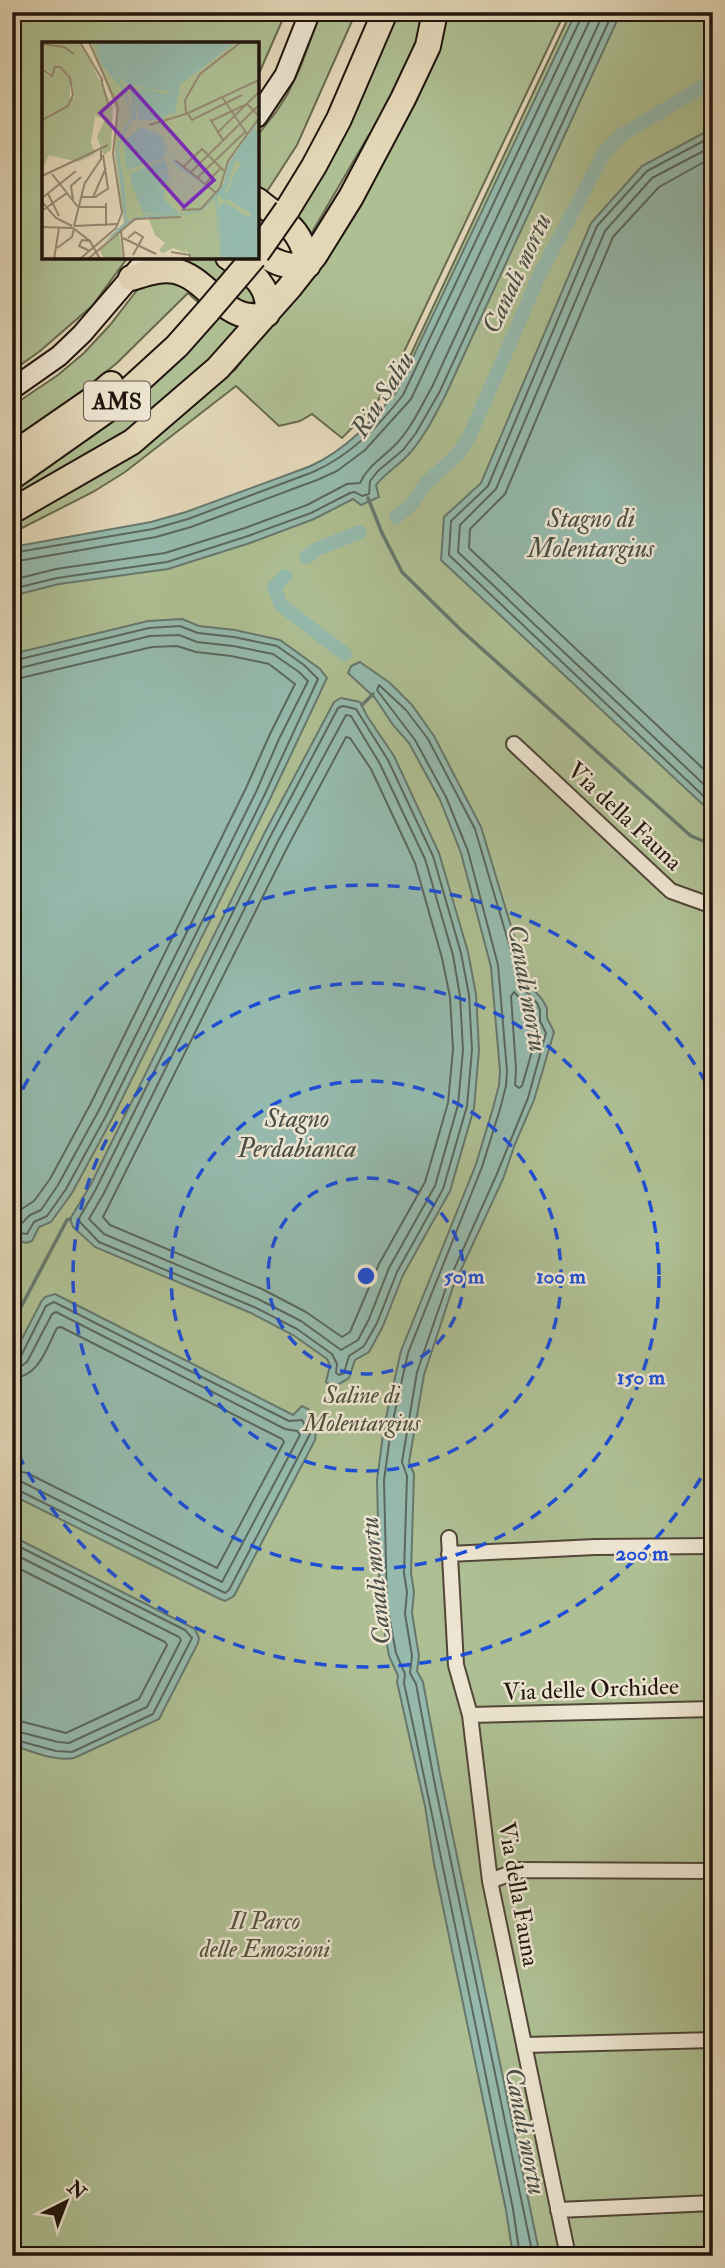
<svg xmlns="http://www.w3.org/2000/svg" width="725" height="2268" font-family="'IM FELL Double Pica',serif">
<rect width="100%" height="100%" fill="#e3d7b8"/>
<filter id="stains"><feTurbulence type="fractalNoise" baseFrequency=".00286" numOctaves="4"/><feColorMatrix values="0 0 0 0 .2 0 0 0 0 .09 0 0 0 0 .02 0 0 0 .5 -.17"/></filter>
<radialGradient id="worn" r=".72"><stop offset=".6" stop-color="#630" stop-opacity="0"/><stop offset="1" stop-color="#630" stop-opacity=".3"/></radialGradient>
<!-- green -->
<path fill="#aebf93" stroke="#676a50" stroke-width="2" d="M12,12h274l-29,66v-34h-213v213h84l-36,49 -52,45 -28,20z
M321,12h35l-59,133 -33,51 -7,-7v-53l19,-24 11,-17 13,-27z
M395,12h32l-28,78 -32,48 -56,96h-4l-15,-16z
M442,12h123l-172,363 -17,29 -34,34 -30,-24 -12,7 -21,5 -43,-40 -111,86 -32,20 -81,41v-16l176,-110 48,-38 25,-35z
M571,12h142v2244h-701v-1693l151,-40 148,-57c32,-15 60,-36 79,-67z
M173,257h48l39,36 -11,13 -79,-45z
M174,275l70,50 -63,63 -45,40 -124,76v-17l204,-168 -28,-26 -71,70 -54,43 -51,36v-36l46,-31 26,-22 26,-28 31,-40z"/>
<!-- water -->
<path fill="#95baad" stroke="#66786d" stroke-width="2" d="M576,12h45l-175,382c-11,21 -22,44 -38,61 -10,11 -23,18 -32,30l3,12 -18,8 -8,-6 -39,20 -64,24 -82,26 -109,15 -47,12v-49l139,-25 35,-10 125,-46c36,-17 60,-44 86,-75z
M713,128v686l-272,-254 3,-43 37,-34 110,-260 51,-57z
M182,619l17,7 36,4 45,10 40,29 7,9 -57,121 -157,318 -41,76 -21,29 -12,5 -7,14 -6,2 -14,-5v-584l136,-33z
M360,662l30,21 22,22 22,31 47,91 45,149 4,10 12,13 5,9v10l7,14 -20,68 -19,44 -12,35 -50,108 -29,88 -15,87 5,12 -3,99 3,19 -2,21 7,43 -2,15 6,11 18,97 99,477h-27l-7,-46 -72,-346 -9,-58 -28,-124 1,-6 -9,-20 -9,-50 -3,-126 7,-53 17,-76 75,-187 17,-56 6,-23 1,-14 -9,-104 -30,-114 -21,-53 -31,-57 -16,-18 -18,-27 -27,-25 3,-7z
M341,698l19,4 7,14 27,40 45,97 29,99 8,42 3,56 -5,58 -24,83 -47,84 -20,51 -14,26 -14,8 -6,18 -15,9 -8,-5 4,-17 -3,-6 -34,-24 -42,-22 -156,-66 -22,-20 -3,-8 20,-33 174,-352 70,-132z
M55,1294l238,121 9,-9 6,3 6,8 -3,6 5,7 -1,10 -81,156 -9,5 -5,-2 -208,-104v-137l29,-56 4,-5z
M12,1536l183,93 4,9 -1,5 -39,76 -85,39c-20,4 -42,-7 -62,-13z"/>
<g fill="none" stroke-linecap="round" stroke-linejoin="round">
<!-- shore -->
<path stroke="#5a685e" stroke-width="2" d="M713,136l-66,35 -50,55 -109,260 -37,35 -2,34 264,250
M713,146l-61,32 -47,53 -109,258 -36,36 -2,27 255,241
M713,157l-54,30 -46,50 -108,257 -35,35 -1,19 244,230
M12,553l141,-24 35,-10 125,-47c38,-17 65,-45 90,-77l178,-377 1,-6
M12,562l144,-25 35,-10 126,-47 20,-9 28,-21 46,-51 178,-377 1,-10
M12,580l44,-11 109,-16 80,-25 62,-23 40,-21 13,-1c8,-18 24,-26 37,-40 15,-16 24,-37 35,-56l172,-375
M12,589l45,-11 110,-16 81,-26 63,-23 39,-20 5,-1 7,4 7,-2 1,-13 8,-10 25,-21 13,-17 24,-42 173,-379
M12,661l137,-33 31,-2 18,7 36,4 43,9 27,19 14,14 -54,117 -157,318 -41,75 -19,27 -13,6 -7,12 -15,-2
M12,670l138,-34 29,-1 18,7 36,4 40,8 26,18 9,9 -29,58 -23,53 -157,318 -41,75 -17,25 -11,5 -8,8h-10
M12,680l140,-33 25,-1 19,6 35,4 38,8 26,20 -25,50 -24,54 -156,317 -40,74 -16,22 -17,11h-5
M343,706l13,3 32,51 45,96 28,97 8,42 3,55 -5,56 -24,83 -46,83 -20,51 -13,23 -15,10 -5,17 -5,2 -3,-2 1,-9 -5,-10 -35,-25 -43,-22 -155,-65 -21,-22 18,-31 174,-352 68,-129z
M346,715l5,1 29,48 45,95 28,96 7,41 3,54 -5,55 -23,81 -46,82 -20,51 -11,21 -17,10 -40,-29 -43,-22 -154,-65 -15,-15 15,-26 174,-352z
M346,737l4,1 21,31 44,94 27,95 8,39 3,52 -5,54 -23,79 -46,82 -29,68 -8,5 -36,-25 -44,-23 -152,-64 -7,-8 185,-371z
M514,992l15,16 2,14 6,12 -15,52 -3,2 -4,-3 1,-16 -5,-73z
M12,1359l9,-3 25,-50 8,-4 235,119 13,-1 8,14 -81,156 -4,3 -207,-103 -6,-1
M12,1368l8,-1 7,-5 25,-48 4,-2 229,117 12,2 3,4 -78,147 -200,-100 -10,-2
M12,1378c27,-1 34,-29 45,-50l4,-1 221,112 2,3 -67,126 -190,-95 -15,-3
M12,1543l173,87 7,8 -39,76 -81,38 -16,-1 -44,-12
M12,1553l167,84 2,3 -34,67 -78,36 -11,-1 -46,-12
M12,1565l153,77 2,3 -28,54 -73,34 -54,-14
M520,2256l-7,-47c-36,-176 -71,-351 -109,-526l1,-9 -9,-21 -9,-48 -3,-125 7,-51 17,-76 74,-186 18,-58 6,-23 1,-15 -9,-106 -30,-114 -22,-54 -31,-57 -38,-50 2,-5 27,25 22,29 47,90 44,149 6,12 12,13 3,7v11l6,12 -18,65 -32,78 -49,109 -30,87 -15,90 5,14 -3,97 3,19 -2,22 7,42 -2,17 6,11 18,96 99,476"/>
<!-- stream -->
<path stroke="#66786d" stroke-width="3.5" d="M368,498l14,35 20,39 60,59 229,205 22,9
M362,705l11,-11
M12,1324l55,-104 3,-1"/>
<!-- canal -->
<path stroke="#95baad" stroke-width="14" d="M396,517l15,-12 15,-22 32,-29 12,-19 69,-159 65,-123 19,-19 90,-53
M306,557l11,-8 43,-17
M285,576l-11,11 7,18 64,49"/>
<!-- street casing -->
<g stroke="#514638" stroke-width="18">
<path id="street" d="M514,744l157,147 42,15
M449,1538l7,127 14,50 20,166 78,375
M449,1554l146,-7 118,-1
M470,1715l243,-6
M490,1881l29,-11 194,1
M525,2045l188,-5
M558,2210l155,-7"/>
</g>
<!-- secondary casing -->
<g stroke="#20150e" stroke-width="23">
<path id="secondary" d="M257,117l28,-42 25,-63
M12,389l47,-33 23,-22 66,-77"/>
</g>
<!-- highway casing -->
<g stroke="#20150e" stroke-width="28">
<path id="highway" d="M257,200c28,23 44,27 51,65
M287,210l27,-44 25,-47 46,-107
M257,250c16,12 31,19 51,15
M228,257c22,15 44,28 39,57
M131,278c14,-4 29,-10 44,-7 29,6 45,42 75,45 5,1 12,-1 17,-2
M12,455l84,-58 15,-13
M12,477l95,-67 70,-64 31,-35
M12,511l120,-69 86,-74 71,-80 26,-33 36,-58 52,-98 25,-53 7,-34"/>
</g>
<!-- street -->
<use href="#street" stroke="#ede5d1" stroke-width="14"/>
<!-- secondary -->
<use href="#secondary" stroke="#ede5d1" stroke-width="19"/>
<!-- highway -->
<use href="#highway" stroke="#e3d7b8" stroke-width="24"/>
<!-- highway-bridge casing -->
<g stroke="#20150e" stroke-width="28" stroke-linecap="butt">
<path id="highway-bridge" d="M257,253l30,-43
M208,311l46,-54"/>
</g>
<!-- highway-bridge -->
<use href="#highway-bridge" stroke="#e3d7b8" stroke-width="24"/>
</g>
<!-- distance rings -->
<g fill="none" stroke="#1d4ed8" stroke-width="3.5" stroke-dasharray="12 9">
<circle cx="366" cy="1276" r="98"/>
<circle cx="366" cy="1276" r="195"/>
<circle cx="366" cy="1276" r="293"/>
<path d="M711 1460A391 391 0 0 1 13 1444M13 1108A391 391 0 0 1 711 1092"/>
</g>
<g text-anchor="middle" stroke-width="5" stroke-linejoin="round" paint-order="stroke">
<!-- shield labels -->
<rect fill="#ede5d1" stroke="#5e5348" stroke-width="2" x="84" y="381.5" width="66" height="39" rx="5"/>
<g font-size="23" font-weight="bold" fill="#20150e">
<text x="117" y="409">AMS</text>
</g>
<!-- street labels -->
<g font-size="24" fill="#20150e" stroke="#ede5d1">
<text transform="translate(625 816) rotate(43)" y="8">Via della Fauna</text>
<text transform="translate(591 1689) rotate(-2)" y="8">Via delle Orchidee</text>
<text transform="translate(519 1894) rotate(80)" y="8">Via della Fauna</text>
</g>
<!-- park labels -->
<g font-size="24" font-style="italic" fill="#52503d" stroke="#ede5d1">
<text x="362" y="1403">Saline di<tspan x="362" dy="28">Molentargius</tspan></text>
<text x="265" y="1929">Il Parco<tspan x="265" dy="28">delle Emozioni</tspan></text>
</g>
<!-- water labels -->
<g font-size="26" font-style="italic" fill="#494f46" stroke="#ede5d1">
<text transform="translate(516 273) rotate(-65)" y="9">Canali mortu</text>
<text transform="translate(382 394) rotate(-58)" y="9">Riu Saliu</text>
<text x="591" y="527">Stagno di<tspan x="591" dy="30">Molentargius</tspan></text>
<text transform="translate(528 988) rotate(80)" y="9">Canali mortu</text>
<text x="297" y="1127">Stagno<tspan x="297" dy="30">Perdabianca</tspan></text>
<text transform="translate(375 1581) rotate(-96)" y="9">Canali mortu</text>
<text transform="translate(526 2131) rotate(79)" y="9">Canali mortu</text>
</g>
</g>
<!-- overview -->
<g transform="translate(42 42)">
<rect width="217" height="217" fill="#e3d7b8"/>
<path d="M0,0h36l5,5 30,60 -2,43 -7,5 -7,-18 8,-18 -10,-3 -4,27 4,11 -17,8 -29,-7 -7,14v-48l33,-24 -4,-18 -12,-14 -6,9 -11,-6zM49,0h168v217h-68l-6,-11 1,5 -13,-5 -10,5 -4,-3 6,-7 -10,-8 -7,-18 -24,7 -9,-70 1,-43zM16,25l12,12v23l-28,17v-49l7,6zM77,191l4,26h-19l-4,-9z" fill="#aebf93"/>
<path d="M51,0l32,46 8,28 -15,33 6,33 3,39 17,-6 32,-1 -33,-1 -11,-28 -2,-11 18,-8 4,8 -2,-9 15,-5 4,11 -17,5 16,-3 2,5 -14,13 8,-3v11l15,15 22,-4 23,-25 4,-21 31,-44 -7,15 4,-4 3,5 -17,27 -7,-3 13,-19 -16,21 -4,24 -11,12 3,61 -5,-61 -15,14 -42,6 1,8 -2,-8 -17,-1 -37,26 22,-21 -9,-73 15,-34 -8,-25 -20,-24zM58,0h128l-50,40 -6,30 -11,8h-22l-5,-29 11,-3 19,6 8,-2 -45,-7 -18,-20zM99,85l20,8 10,23 44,35 -40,-28 -11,-18 1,11 -38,12 -4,-28zM217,96v64l-7,12 -28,-17zM183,162l22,15v5l12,-19v31l-7,12 7,-10v21h-33l19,-31 -24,-2 -1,-18zM179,186l22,2 -18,29h-2z" fill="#95baad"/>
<path fill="none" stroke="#95baad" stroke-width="3.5" d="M56,0l11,24 23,21 3,33M141,38l50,-38M131,72l6,-31 50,-41M189,142l28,-47M184,158l-4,-4 11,-34 23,-31M183,162l22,15M179,185l23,2 -19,30M202,187l15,-26M181,217l-3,-51 4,-4M204,217l13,-22"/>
<path fill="none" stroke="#958974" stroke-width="2" d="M38,0l23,39M0,2l22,3 10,7M0,27l10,7 3,-9h5l10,11 3,17 -5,11 -26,14M59,37l7,25M180,55l25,37M144,72l73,-34M146,72l4,6 50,-25M168,77l13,21M169,79l36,-17 12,12M107,83l37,-11 -1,-14 15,-26 41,-32M175,91l42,-41M61,113l5,34M133,118l40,32M141,125l19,-18 23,23M148,131l69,-68M10,132l26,33M0,134l66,-31M155,136l48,-46M43,141l16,-24v-9M163,142l16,-16M6,152l11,22M39,155h14l14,-9M51,155l13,-29M0,156l34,-27M31,158l-2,-14 10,-9M0,160l14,16 16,8M64,161v23M36,165h28M1,168l24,-17M139,168l20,-1 19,-21 8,-27 31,-43M32,184l43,-2M32,184l11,-44M0,185l31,1 17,13 10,18M79,189l3,28M81,196l33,16M86,196l7,-6 8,5 -10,18M48,199l-8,-1 -3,6 11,5M15,206l15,-11 2,-8M129,210l19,3v4M12,217l5,-31M38,217l36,-31 6,-15 -9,-59 5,-47 -29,-65M46,217l47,-40 46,-2"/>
<path fill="#7b2cbf" fill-opacity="0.15" stroke="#7b2cbf" stroke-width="3.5" d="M88,44l84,94 -30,27 -84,-94z"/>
<rect width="217" height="217" fill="none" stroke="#20150e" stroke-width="3.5"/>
</g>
<circle cx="366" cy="1276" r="10" fill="#1d4ed8" stroke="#ede5d1" stroke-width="3.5"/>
<g font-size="21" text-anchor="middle" font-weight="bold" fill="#1d4ed8" stroke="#ede5d1" stroke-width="5" stroke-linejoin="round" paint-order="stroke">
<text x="464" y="1283">50 m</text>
<text x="561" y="1283">100 m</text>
<text x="641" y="1384">150 m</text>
<text x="642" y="1560">200 m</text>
</g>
<!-- margin -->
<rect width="725" height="2268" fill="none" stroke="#e3d7b8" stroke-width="42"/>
<rect x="14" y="14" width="697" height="2240" fill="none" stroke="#20150e" stroke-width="3.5"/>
<rect x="21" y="21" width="683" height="2226" fill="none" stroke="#20150e" stroke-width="2"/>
<!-- north arrow -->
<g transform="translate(66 2202) rotate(42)" stroke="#ede5d1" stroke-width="5" paint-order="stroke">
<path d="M0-5L12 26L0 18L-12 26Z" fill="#20150e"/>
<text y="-10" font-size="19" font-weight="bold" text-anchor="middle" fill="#20150e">N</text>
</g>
<rect width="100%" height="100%" filter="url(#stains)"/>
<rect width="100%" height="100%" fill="url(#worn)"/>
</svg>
